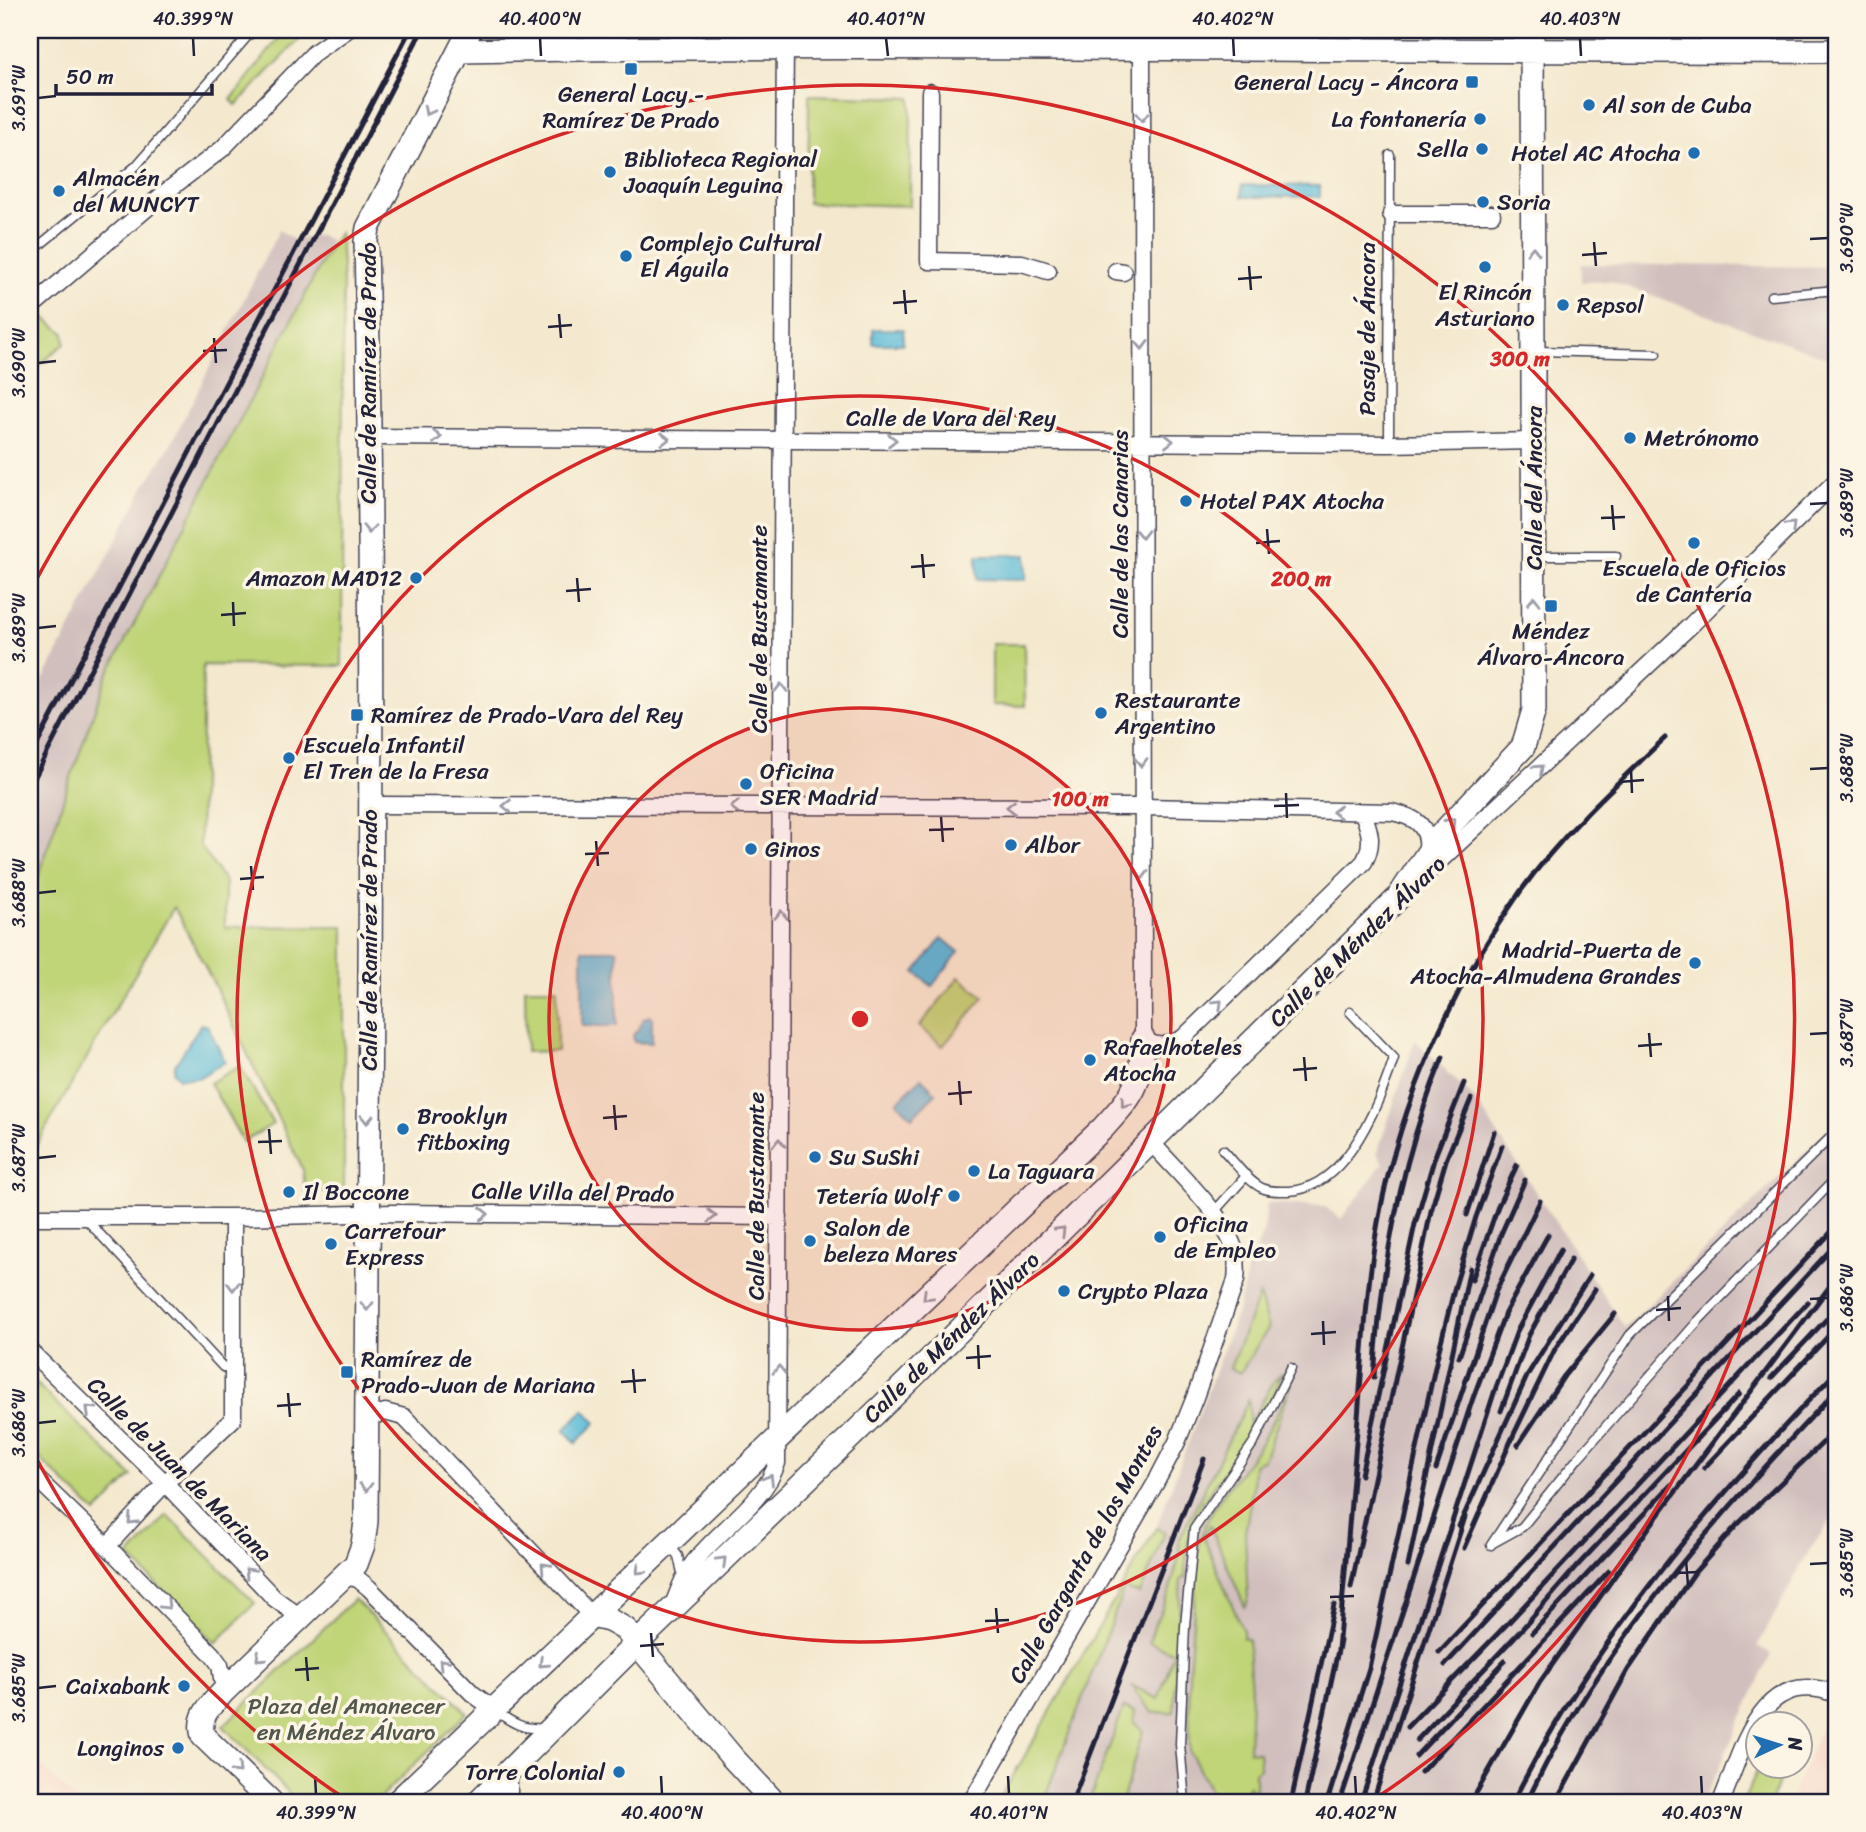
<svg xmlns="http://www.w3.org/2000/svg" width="1866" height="1832" font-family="Sriracha,sans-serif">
<rect width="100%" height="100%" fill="#fcf5e5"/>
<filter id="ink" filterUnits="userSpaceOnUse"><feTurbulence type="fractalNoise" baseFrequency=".0143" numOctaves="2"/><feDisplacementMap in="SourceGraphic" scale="14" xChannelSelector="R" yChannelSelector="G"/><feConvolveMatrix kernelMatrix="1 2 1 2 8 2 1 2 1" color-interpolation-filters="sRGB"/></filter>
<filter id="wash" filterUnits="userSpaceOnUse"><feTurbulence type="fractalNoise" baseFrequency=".00686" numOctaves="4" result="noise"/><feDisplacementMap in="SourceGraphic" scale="28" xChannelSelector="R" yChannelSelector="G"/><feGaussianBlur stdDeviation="1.57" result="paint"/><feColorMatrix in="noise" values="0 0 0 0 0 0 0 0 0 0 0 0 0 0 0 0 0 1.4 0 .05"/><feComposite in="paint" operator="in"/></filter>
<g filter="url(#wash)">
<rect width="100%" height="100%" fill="#f4e9cf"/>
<!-- built -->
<path fill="#f5d2c2" d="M1832,1703l4,2v97h-47z
M30,1755l48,47h-48z"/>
<!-- industrial -->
<path fill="#d1bfbd" d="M279,230l15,10 25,-5 11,5 -2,10 -222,428 -40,113 -36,112v-198l116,-221 25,-40z
M1581,264l255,3v94l-225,-80 -30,1z
M1415,1040l59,58 151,230 211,-206v391l-27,38 -52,96 14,7 -68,148h-705l158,-274 83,-221 8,-36 17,-42 3,-26 57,3 17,13 42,-56 -6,-10z"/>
<!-- green -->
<path fill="#c0d478" stroke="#717b5a" stroke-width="2" d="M285,30h24l-73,75 -5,-5z
M809,95l102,3 -1,108 -102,-3z
M340,232l3,52 -1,382 -139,-1 -3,180 25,37v45l119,-1v264l-39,1 -2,-21 -90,-188 -39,-75 -144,249v-253l36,-112 40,-113 222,-428z
M30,300l14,17 20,16 1,10 -35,30z
M992,644h32l1,62 -33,-1z
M959,977l25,20 -41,49 -24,-20z
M525,988h32v63l-31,1z
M240,1066l33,58 -30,18 -33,-59z
M1259,1295l10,32 -29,46 -10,-5z
M1283,1372c-11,25 -21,50 -37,72 -18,26 -43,50 -54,81 -6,17 -6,36 -7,53l-4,1 -7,133 -21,1 -17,-20 -3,-7 25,13 16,-46 -25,-11 7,-21 12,-25 12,-42 -1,-14 70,-141v26l25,-44z
M30,1378l102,98 -36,37 -66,-64z
M1292,1383l-28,77 -5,1 -5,4 -1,22 -8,45 3,69 -3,6 -35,-82 -7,11 40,95v7l5,1 3,53 -2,59 10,1 1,16 -5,4v17h-5l-1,-3 -3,4 3,12h-33l-26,-50 -1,-79 10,-128c7,-38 39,-67 60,-99 13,-20 22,-42 33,-63z
M167,1515l88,88 -39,40 -87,-86z
M1156,1528l9,4 -25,62 -16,-5 -81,213h-45z
M354,1599l113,114 -91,89h-78l-75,-76z
M1124,1707l11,4 -1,12 9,7 -21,72h-33z
M1759,1766h27l-16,36h-27z"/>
<!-- water -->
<path fill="#5abad8" stroke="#3e6e8a" stroke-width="2" d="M1242,185l78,1v11h-78z
M873,329h30v15h-30z
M977,555h49v25l-49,-1z
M942,938l17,14 -27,34 -17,-14z
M582,950h35v76h-35z
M649,1016l3,2v25l-18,-1 -1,-7 6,-6 3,-9z
M201,1024l7,2 17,36 -27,16h-19l-5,-6 1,-7z
M921,1078l15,15 -24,24 -15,-15z
M584,1410l12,13 -20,20 -12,-13z"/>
</g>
<g filter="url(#ink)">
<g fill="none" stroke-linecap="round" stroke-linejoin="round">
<!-- lane casing -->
<g stroke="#424051" stroke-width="11">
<path id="lane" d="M30,253l106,-87 117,-136
M1771,296l65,-6
M1537,351l119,3
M30,354v1
M1389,444l1,-289
M1537,556h79
M1223,1150c11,11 24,31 39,38 8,4 17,3 26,3 58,-2 91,-87 106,-133l-44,-46
M1213,1213l34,-38
M85,1218l138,149 10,5
M1493,1543l29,-16 57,-70 119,-136 138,-143
M669,1544l9,12 5,21
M1491,1545l139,-210 206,-203
M496,1711c16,12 28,19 48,17
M1185,1802l-5,-58 5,-118 9,-97 60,-87 37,-74"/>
</g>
<!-- street casing -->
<g stroke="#424051" stroke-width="19">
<path id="street" d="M1142,30l1,1009c15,10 25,7 40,-1l181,-176c10,-18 6,-31 -1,-49
M930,92l-1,169 93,2 26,8
M1391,214h101
M1116,271l7,1
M37,302l130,-111 55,-42 93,-97 32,-22
M369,437l1020,7 145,-3
M369,805l773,2 250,5c24,5 38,14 35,41
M1416,883l275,-258 145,-144
M30,1220l4,-3h199l161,-4 385,4
M30,1351l135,132 109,115 26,19
M367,1418l18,-6 19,5 188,199
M30,1472l79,76 103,106 8,11 4,26
M109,1548l3,-7 53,-58 68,-64v-202
M345,1576l13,3 11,9 104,106 21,15
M673,1605c6,-15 11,-30 21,-43 25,-32 71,-61 83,-99l8,-1433
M509,1771v31
M971,1802l184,-318 22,-42 18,-45 41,-117c1,-9 1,-19 -1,-28 -9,-36 -59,-81 -84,-110
M1721,1802c22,-52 39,-137 115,-108"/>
</g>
<!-- secondary casing -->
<g stroke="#424051" stroke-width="26">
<path id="secondary" d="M460,51c458,-9 917,2 1376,0
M592,1616l17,4 16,9 107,128 42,45
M271,1802l-68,-66c-6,-20 8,-31 21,-45l132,-127 7,-19 3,-24c3,-427 9,-854 0,-1280l2,-13 102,-198
M397,1802l706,-674c30,-33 39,-43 40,-89
M478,1802l160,-160 257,-248 503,-496 40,-60 85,-91 11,-37 -2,-680"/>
</g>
<!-- lane -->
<use href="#lane" stroke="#fff" stroke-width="8"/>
<!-- street -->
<use href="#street" stroke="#fff" stroke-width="16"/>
<!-- secondary -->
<use href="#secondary" stroke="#fff" stroke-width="23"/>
<!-- rail -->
<path stroke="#22223b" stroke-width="5" d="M30,758l380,-728
M30,786l392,-756
M1467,1215l27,-83
M1472,1280l26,-74 19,-41
M1459,1357l42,-123 24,-54
M1374,1377c7,-109 27,-219 69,-320
M1771,1378l65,-69
M1501,1411l28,-76 42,-76
M1518,1445l46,-69 51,-62
M1704,1468l132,-140
M1436,1469l60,-178 44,-90
M1361,1475l54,-251 20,-68 29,-73
M1459,1526l69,-152 62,-99
M1464,1548l49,-112 42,-87 40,-60
M1408,1566l62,-298
M1351,1587l80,-376 15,-51 25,-61
M1532,1633l139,-148
M1338,1650c7,-77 14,-155 20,-232 6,-81 10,-166 31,-246 26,-101 71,-195 131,-280 41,-57 94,-106 145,-154
M1439,1652l397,-425
M1445,1665l391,-421
M1407,1727l102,-105 299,-320
M1417,1740l105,-111 56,-64 161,-171
M1416,1756l89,-95
M1421,1772l188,-201
M1072,1802l132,-343
M1291,1802l43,-197
M1305,1802l35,-161
M1327,1802l42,-134 68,-310 18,-72 21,-69 26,-71
M1340,1802l133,-404 32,-85 43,-78
M1361,1802l134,-412 22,-59 44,-82
M1373,1802l92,-285
M1471,1802l69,-120 110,-156 186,-248
M1513,1802c81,-163 197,-300 323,-430
M1527,1802c73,-156 191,-287 309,-411
M1556,1802l72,-132 67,-98 42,-47 99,-95"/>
</g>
<!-- one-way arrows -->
<defs><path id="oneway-chevron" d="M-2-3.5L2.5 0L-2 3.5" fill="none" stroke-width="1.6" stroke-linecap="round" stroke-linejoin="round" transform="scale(1.75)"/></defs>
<g stroke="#9c9ca7">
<use href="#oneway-chevron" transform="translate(428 111) rotate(117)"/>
<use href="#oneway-chevron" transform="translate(1142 117) rotate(90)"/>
<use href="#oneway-chevron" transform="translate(1533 251) rotate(-90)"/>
<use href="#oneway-chevron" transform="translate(1142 345) rotate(89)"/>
<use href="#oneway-chevron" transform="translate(437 437)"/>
<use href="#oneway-chevron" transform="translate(665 439)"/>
<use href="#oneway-chevron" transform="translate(892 440)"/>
<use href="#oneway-chevron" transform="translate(1169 441)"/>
<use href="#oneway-chevron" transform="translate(1791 526) rotate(-45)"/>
<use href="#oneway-chevron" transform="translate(369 529) rotate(90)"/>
<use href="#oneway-chevron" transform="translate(1142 534) rotate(90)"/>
<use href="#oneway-chevron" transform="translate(1534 601) rotate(-90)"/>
<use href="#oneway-chevron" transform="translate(781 688) rotate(-90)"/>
<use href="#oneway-chevron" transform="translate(1141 762) rotate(90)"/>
<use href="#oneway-chevron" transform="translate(1539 769) rotate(-43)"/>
<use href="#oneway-chevron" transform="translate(507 806) rotate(-180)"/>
<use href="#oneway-chevron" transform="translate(735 807) rotate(-180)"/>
<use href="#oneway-chevron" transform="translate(1011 807) rotate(180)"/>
<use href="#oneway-chevron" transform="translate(1337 812) rotate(-179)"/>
<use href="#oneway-chevron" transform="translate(1451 822) rotate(-48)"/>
<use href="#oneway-chevron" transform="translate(1142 875) rotate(89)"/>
<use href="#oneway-chevron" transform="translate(781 915) rotate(-90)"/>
<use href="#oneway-chevron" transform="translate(1218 1004) rotate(-44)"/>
<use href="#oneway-chevron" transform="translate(1125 1103) rotate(128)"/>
<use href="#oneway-chevron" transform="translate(367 1119) rotate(90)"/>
<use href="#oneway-chevron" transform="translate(779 1143) rotate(-90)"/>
<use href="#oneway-chevron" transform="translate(484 1214) rotate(1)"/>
<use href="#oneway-chevron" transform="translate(712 1216) rotate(1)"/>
<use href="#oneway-chevron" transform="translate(1061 1231) rotate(-45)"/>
<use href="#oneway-chevron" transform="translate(233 1286) rotate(90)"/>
<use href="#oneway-chevron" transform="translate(927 1296) rotate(136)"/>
<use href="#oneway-chevron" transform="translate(367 1306) rotate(90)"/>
<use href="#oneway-chevron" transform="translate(779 1370) rotate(-90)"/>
<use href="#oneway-chevron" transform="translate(90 1410) rotate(-136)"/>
<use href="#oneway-chevron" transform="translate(769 1479) rotate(-59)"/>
<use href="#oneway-chevron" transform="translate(366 1487) rotate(90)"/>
<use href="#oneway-chevron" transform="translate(132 1520) rotate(133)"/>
<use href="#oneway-chevron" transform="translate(722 1561) rotate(-44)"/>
<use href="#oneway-chevron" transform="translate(545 1567) rotate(-133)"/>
<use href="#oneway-chevron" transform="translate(640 1570) rotate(136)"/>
<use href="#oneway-chevron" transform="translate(249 1572) rotate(-134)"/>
<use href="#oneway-chevron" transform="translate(166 1605) rotate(45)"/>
<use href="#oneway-chevron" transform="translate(260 1657) rotate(137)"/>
<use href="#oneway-chevron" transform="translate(443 1663) rotate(-134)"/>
<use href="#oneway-chevron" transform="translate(543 1663) rotate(137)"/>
<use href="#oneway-chevron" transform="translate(237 1769) rotate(44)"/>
</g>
</g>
<!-- ticks -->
<path fill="none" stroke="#22223b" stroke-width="2.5" d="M193,38l1,18M540,38l1,18M886,38l2,18M1233,38l1,18M1580,38l1,18M38,98l18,-2M1810,239l18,-1M1594,242l2,24M1582,255l25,-2M1249,266l2,24M1238,279l24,-2M904,290l2,24M893,303l24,-2M559,314l2,24M548,327l24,-2M214,338l2,25M203,351l24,-1M38,363l18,-2M1810,504l18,-1M1612,505l2,25M1601,518l24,-1M1267,529l2,25M1256,543l24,-2M922,554l2,24M911,567l24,-2M577,578l2,24M566,591l25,-2M233,602l1,24M221,615l25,-2M38,628l18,-2M1631,769l1,24M1810,769l18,-1M1619,782l25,-2M1286,793l1,25M1274,806l25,-1M941,817l2,25M929,830l25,-1M596,841l2,25M585,854l24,-1M251,866l2,24M240,879l24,-2M38,893l18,-2M1649,1033l2,24M1810,1034l18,-1M1638,1046l24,-2M1304,1057l2,24M1293,1070l24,-2M959,1081l2,24M948,1094l24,-2M614,1105l2,25M603,1118l24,-2M269,1129l2,25M258,1142l24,-1M38,1158l18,-2M1668,1296l1,25M1810,1299l18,-1M1656,1310l25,-2M1323,1321l1,24M1311,1334l25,-2M978,1345l1,24M966,1358l25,-2M633,1369l2,24M621,1382l25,-2M288,1393l2,24M277,1406l24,-2M38,1423l18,-2M1686,1560l2,25M1810,1564l18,-1M1675,1573l24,-1M1341,1584l2,25M1330,1597l24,-1M996,1608l2,25M985,1621l24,-1M651,1633l2,24M640,1646l24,-2M306,1657l2,24M295,1670l24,-2M38,1688l18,-2M315,1776l1,18M661,1776l1,18M1008,1776l1,18M1355,1776l1,18M1701,1776l1,18"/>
<!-- distance rings -->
<circle cx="860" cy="1019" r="311" fill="#d62828" fill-opacity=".12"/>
<g fill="none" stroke="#d62828" stroke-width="3.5">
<circle cx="860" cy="1019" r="311"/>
<circle cx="860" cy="1019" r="623"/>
<path d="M344 1798A934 934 0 0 1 32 1450M32 588A934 934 0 1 1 1376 1798"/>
</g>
<!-- markers -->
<g fill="#1f6fb2" stroke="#fcf5e5" stroke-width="2.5">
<rect x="624" y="62" width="14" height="14" rx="3.5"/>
<rect x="1465" y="75" width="14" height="14" rx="3.5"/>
<circle cx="1589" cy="105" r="7"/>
<circle cx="1480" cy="119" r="7"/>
<circle cx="1482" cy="149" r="7"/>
<circle cx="1694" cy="153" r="7"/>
<circle cx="610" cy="172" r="7"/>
<circle cx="59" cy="191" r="7"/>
<circle cx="1483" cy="202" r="7"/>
<circle cx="626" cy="256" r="7"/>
<circle cx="1485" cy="267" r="7"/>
<circle cx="1563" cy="305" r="7"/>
<circle cx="1630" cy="438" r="7"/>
<circle cx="1186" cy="501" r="7"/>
<circle cx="1694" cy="543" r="7"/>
<circle cx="416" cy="578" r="7"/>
<rect x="1544" y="599" width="14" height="14" rx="3.5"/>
<circle cx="1101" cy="713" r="7"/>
<rect x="350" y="708" width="14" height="14" rx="3.5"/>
<circle cx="289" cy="758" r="7"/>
<circle cx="746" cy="784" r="7"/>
<circle cx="1011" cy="845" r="7"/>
<circle cx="751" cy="849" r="7"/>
<circle cx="1695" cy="963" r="7"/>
<circle cx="1090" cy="1060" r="7"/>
<circle cx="403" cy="1129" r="7"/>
<circle cx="815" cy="1157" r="7"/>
<circle cx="974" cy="1171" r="7"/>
<circle cx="289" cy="1192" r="7"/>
<circle cx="954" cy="1196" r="7"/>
<circle cx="1160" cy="1237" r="7"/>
<circle cx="810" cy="1241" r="7"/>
<circle cx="331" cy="1244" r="7"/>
<circle cx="1064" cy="1291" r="7"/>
<rect x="340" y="1365" width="14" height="14" rx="3.5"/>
<circle cx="184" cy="1686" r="7"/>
<circle cx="178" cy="1748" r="7"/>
<circle cx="619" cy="1772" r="7"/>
</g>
<g text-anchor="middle" stroke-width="7" stroke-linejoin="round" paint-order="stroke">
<!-- poi labels -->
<g font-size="23" fill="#22223b" stroke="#fcf5e5" text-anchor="start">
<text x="1458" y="90" text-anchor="end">General Lacy - Áncora</text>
<text x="631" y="102" text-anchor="middle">General Lacy -<tspan x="631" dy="26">Ramírez De Prado</tspan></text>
<text x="1603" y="113">Al son de Cuba</text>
<text x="1466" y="127" text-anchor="end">La fontanería</text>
<text x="1468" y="157" text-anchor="end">Sella</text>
<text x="1680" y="161" text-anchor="end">Hotel AC Atocha</text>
<text x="624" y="167">Biblioteca Regional<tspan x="624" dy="26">Joaquín Leguina</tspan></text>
<text x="73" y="186">Almacén<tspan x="73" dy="26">del MUNCYT</tspan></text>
<text x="1497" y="210">Soria</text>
<text x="640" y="251">Complejo Cultural<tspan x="640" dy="26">El Águila</tspan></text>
<text x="1485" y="300" text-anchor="middle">El Rincón<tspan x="1485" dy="26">Asturiano</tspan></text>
<text x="1577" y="313">Repsol</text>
<text x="1644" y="446">Metrónomo</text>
<text x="1200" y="509">Hotel PAX Atocha</text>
<text x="1694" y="576" text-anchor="middle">Escuela de Oficios<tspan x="1694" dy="26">de Cantería</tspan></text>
<text x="402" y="586" text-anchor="end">Amazon MAD12</text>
<text x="1551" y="639" text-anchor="middle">Méndez<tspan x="1551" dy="26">Álvaro-Áncora</tspan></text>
<text x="1115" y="708">Restaurante<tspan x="1115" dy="26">Argentino</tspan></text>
<text x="371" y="723">Ramírez de Prado-Vara del Rey</text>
<text x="303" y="753">Escuela Infantil<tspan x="303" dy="26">El Tren de la Fresa</tspan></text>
<text x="760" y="779">Oficina<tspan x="760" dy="26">SER Madrid</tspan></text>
<text x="1025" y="853">Albor</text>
<text x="765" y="857">Ginos</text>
<text x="1681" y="958" text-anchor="end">Madrid-Puerta de<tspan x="1681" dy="26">Atocha-Almudena Grandes</tspan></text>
<text x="1104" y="1055">Rafaelhoteles<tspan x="1104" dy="26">Atocha</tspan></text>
<text x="417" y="1124">Brooklyn<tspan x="417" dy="26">fitboxing</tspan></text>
<text x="829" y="1165">Su SuShi</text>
<text x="988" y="1179">La Taguara</text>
<text x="303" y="1200">Il Boccone</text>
<text x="940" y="1204" text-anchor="end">Tetería Wolf</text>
<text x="1174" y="1232">Oficina<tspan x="1174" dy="26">de Empleo</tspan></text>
<text x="824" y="1236">Salon de<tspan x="824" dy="26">beleza Mares</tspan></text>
<text x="345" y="1239">Carrefour<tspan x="345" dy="26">Express</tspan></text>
<text x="1078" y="1299">Crypto Plaza</text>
<text x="361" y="1367">Ramírez de<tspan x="361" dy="26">Prado-Juan de Mariana</tspan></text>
<text x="170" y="1694" text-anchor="end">Caixabank</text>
<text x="164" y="1756" text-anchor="end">Longinos</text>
<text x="605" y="1780" text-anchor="end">Torre Colonial</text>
</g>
<!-- street labels -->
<g font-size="23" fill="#22223b" stroke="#fcf5e5">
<text transform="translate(1367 329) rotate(-90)" y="8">Pasaje de Áncora</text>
<text transform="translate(368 373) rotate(-90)" y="8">Calle de Ramírez de Prado</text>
<text x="951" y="426">Calle de Vara del Rey</text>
<text transform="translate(1534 488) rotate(-90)" y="8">Calle del Áncora</text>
<text transform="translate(1120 534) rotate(-90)" y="8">Calle de las Canarias</text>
<text transform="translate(759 629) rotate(-90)" y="8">Calle de Bustamante</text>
<text transform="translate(369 940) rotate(-90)" y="8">Calle de Ramírez de Prado</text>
<text transform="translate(1357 941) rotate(-44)" y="8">Calle de Méndez Álvaro</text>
<text transform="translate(573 1192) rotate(1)" y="8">Calle Villa del Prado</text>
<text transform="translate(756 1196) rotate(-90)" y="8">Calle de Bustamante</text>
<text transform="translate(951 1337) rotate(-44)" y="8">Calle de Méndez Álvaro</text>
<text transform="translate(180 1469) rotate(45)" y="8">Calle de Juan de Mariana</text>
<text transform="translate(1085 1554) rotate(-61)" y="8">Calle Garganta de los Montes</text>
</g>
<!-- park labels -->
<g font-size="23" fill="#51574d" stroke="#fcf5e5">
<text x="346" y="1714">Plaza del Amanecer<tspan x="346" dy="26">en Méndez Álvaro</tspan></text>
</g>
</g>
<circle cx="860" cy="1019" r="10" fill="#d62828" stroke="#fcf5e5" stroke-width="3.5"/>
<g font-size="21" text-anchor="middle" font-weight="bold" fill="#d62828" stroke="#fcf5e5" stroke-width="7" stroke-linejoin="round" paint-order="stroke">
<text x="1520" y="366">300 m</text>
<text x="1301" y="586">200 m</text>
<text x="1080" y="806">100 m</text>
</g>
<!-- margin -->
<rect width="1866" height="1832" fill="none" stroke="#fcf5e5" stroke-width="77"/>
<!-- north arrow -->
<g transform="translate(1779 1745) rotate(86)"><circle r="33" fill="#fcf5e5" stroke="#a5a1a1" stroke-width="2"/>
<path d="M0-5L12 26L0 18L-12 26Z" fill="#1f6fb2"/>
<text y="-10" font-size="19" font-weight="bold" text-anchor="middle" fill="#22223b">N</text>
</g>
<!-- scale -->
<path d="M56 84v10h156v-10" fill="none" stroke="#22223b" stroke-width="3.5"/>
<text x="66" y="84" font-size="21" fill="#22223b" stroke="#fcf5e5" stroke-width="5" paint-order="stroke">50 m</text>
<rect x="38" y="38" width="1790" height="1756" fill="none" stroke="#22223b" stroke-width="2.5"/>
<g font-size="18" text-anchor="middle" fill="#22223b">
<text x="193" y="25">40.399°N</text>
<text x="540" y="25">40.400°N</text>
<text x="886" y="25">40.401°N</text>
<text x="1233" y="25">40.402°N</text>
<text x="1580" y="25">40.403°N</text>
<text transform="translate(19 98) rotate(-90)" y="6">3.691°W</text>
<text transform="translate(1847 238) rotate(-90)" y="6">3.690°W</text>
<text transform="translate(19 363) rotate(-90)" y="6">3.690°W</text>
<text transform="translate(1847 503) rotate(-90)" y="6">3.689°W</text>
<text transform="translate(19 628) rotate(-90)" y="6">3.689°W</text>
<text transform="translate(1847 768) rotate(-90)" y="6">3.688°W</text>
<text transform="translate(19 893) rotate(-90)" y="6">3.688°W</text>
<text transform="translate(1847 1033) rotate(-90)" y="6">3.687°W</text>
<text transform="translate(19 1158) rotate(-90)" y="6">3.687°W</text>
<text transform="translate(1847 1298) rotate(-90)" y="6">3.686°W</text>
<text transform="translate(19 1423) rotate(-90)" y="6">3.686°W</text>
<text transform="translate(1847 1563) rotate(-90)" y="6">3.685°W</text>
<text transform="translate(19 1688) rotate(-90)" y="6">3.685°W</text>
<text x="316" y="1819">40.399°N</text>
<text x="662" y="1819">40.400°N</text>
<text x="1009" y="1819">40.401°N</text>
<text x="1356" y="1819">40.402°N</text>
<text x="1702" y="1819">40.403°N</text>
</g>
</svg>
